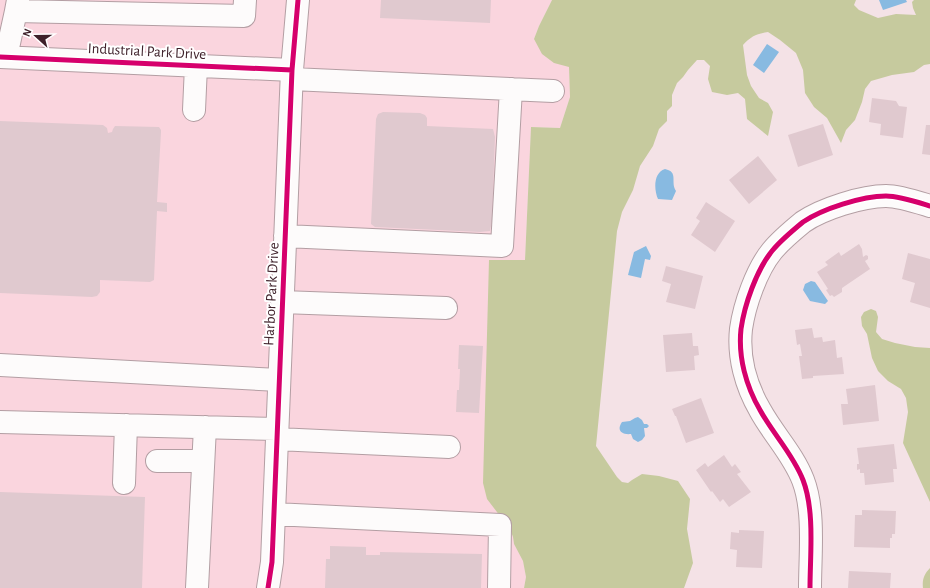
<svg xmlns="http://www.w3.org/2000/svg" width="930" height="588" font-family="'Alegreya Sans',sans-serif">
<rect width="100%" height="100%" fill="#f4e2e6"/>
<!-- built -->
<path fill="#fad5de" d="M0,0h552l-13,26 -5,13 35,27 1,31 -10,31 -29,-1 -6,133h-36l12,257 9,12 3,8 1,7 9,17 3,16 -2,11h-524z"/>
<!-- forest -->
<path fill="#c6ca9e" d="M552,0h304l-2,5 5,5 19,8 18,-4 20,1 -3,-7 -1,-6 2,-2h16v64l-6,1 -10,7 -22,3 -21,6 -6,8 -3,13 -7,18 -9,10 -5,13 -14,-25 -13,-11 -9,-14 -2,-23 -7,-17 -16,-13 -12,-8c-11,2 -17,4 -25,13l4,30 4,11 8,12 9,5 5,9 -5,24 -21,-17 -2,-20 -7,-6 -11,2 -15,-3 -4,-13 2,-13 -6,-6h-7l-9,10 -5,7 -6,6 -5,12v11l-5,5v10l-8,8 -6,17 -13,20 -7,24 -11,22 -5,19 -21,215 21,31 5,5 6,1 4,-3 10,-6 17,2 19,5 12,18 -3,30 6,34 -9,25h-160l2,-11 -3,-16 -9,-17 -1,-7 -3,-8 -23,-30 -4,-16 6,-223h36l6,-133 29,1 10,-31 -1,-30 -15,-4 -12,-9 -8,-15 5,-13z
M871,309l5,2 2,6 -2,15 6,7 13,4 20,4 15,1v154l-27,-59 5,-31 -2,-14 -5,-9 -13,-8 -10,-10 -6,-13 -5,-24 -5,-8 -1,-9 3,-5z
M930,568v20h-7c-1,-8 1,-14 7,-20z"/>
<!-- water -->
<path fill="#88bae1" d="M879,0h27l1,2 -24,8z
M767,44l12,8 -15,21 -11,-8z
M665,169c14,3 5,13 11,22l-4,9 -14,-1c-4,-9 -5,-26 7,-30z
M646,246l5,10 -1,4 -5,-1 -4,19 -13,-3 6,-23z
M811,281l4,1 13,19 -3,3 -15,-3 -7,-11 2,-6z
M638,417l4,3 2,4h3l2,2 -2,2h-3l1,8 -3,4 -4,2 -5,-3 -2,-5c-9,1 -15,-3 -9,-12l8,-1 5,-3z"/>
<!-- building -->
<path fill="#e0c9cf" d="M381,0h110l-1,23 -110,-5z
M872,98l24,3 3,5 8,1 -4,31 -23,-3 1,-11 -12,-2z
M383,112l37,1 5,2 2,3v8l66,3 2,8 -3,84 -2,10 -10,1 -105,-5 -4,-3 5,-105 2,-5z
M0,121l103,4 4,3 1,5 4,-1 1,-3 2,-3 44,1 2,3v2l-4,70 10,1v9l-10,-1 -3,69 -4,2 -50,-2v12l-3,4 -5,1 -92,-4z
M823,124l10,31 -35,12 -10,-32z
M926,125h4v30l-8,-1z
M758,156l19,24 -28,24 -20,-24z
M706,202l29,19 -20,31 -24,-17 9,-14 -4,-3z
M859,244l3,5 1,8 3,-2 2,1v3l-3,2 5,8 -28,19v4l-8,5 -2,-2 -2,1 -4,-6 2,-1 -11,-17 11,-7 -3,-3 14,-10 2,4z
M908,253l22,6v49l-20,-6 5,-19 -13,-4z
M666,266l37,10 -8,33 -29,-7 5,-18 -9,-3z
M812,328l2,10 8,-1 1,5 12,-2 2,18 5,-1 2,17 -31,2v2l-11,1 -3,-23h3l-2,-12 -3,1 -2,-15z
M692,333l1,13h5l1,9 -5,1 1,14 -29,2 -3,-37z
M459,345l24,1 -4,67 -23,-1 1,-22h2l1,-21h-2z
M875,385l4,36 -36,4 -2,-21h7l-2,-15z
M701,398l13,35 -28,10 -10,-27h-1l-3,-7z
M894,444l3,25h-4l1,13 -29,3 -1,-12h-4v-4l-3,1v-6h2l-2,-16z
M724,455l8,12 3,-3 6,8 -4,2 14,18 -22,15 -6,-8 -3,3 -8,-11 -1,1 -15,-22 9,-7 3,4z
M0,492l145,5 -3,91h-142z
M862,510l34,1 -1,23h-3v4h-2v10l-36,-1 1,-32h7z
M739,530l25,1 -2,37 -26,-1 1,-17 -7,-1 1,-17 8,1z
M330,546l36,1v8h14v-3l102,2 -1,34h-156l1,-29h4z
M849,571l42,2 -1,15h-42z"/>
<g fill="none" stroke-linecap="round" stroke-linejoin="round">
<!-- minor casing -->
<g stroke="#b39ea3" stroke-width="24">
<path id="minor" d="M18,0l-2,11 228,5 1,-16
M0,57l292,13
M6,57l10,-46
M292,79l261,12
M194,110l2,-44
M285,236l217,10 9,-157
M282,302l164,6
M0,365l279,15
M0,422l277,7
M277,439l172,8
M157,461h46
M124,483l2,-58
M274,514l226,11 -1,63
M197,588l8,-161
M268,588l4,-26 20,-492 6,-70
M810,588c0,-33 5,-77 -7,-108 -10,-26 -30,-46 -43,-70 -14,-24 -22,-53 -19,-81 2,-14 6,-28 11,-41 5,-13 11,-26 20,-37 9,-11 20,-20 31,-29 19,-13 59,-26 83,-26 13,0 31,6 44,10"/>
</g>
<!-- minor -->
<use href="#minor" stroke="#fdfbfb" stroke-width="22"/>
<!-- cycleway casing -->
<g stroke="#fff" stroke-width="8">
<path id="cycleway" d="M0,57l292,13
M268,588l4,-26 20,-492 6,-70
M810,588c0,-33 5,-77 -7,-108 -10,-26 -30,-46 -43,-70 -14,-24 -22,-53 -19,-81 2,-14 6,-28 11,-41 5,-13 11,-26 20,-37 9,-11 20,-20 31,-29 19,-13 59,-26 83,-26 13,0 31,6 44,10"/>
</g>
<!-- cycleway -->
<use href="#cycleway" stroke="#d6006c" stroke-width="5"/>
</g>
<g text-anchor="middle" stroke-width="4" stroke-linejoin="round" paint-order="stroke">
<!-- street labels -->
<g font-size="15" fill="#3e212a" stroke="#fff">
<text transform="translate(147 51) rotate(3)" y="5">Industrial Park Drive</text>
<text transform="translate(271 294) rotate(-87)" y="5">Harbor Park Drive</text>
</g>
</g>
<!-- north arrow -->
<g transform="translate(36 36) rotate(291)" stroke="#ffffff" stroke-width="3" paint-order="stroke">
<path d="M0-3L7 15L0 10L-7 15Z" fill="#3e212a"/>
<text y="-6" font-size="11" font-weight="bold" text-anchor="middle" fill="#3e212a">N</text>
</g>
</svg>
